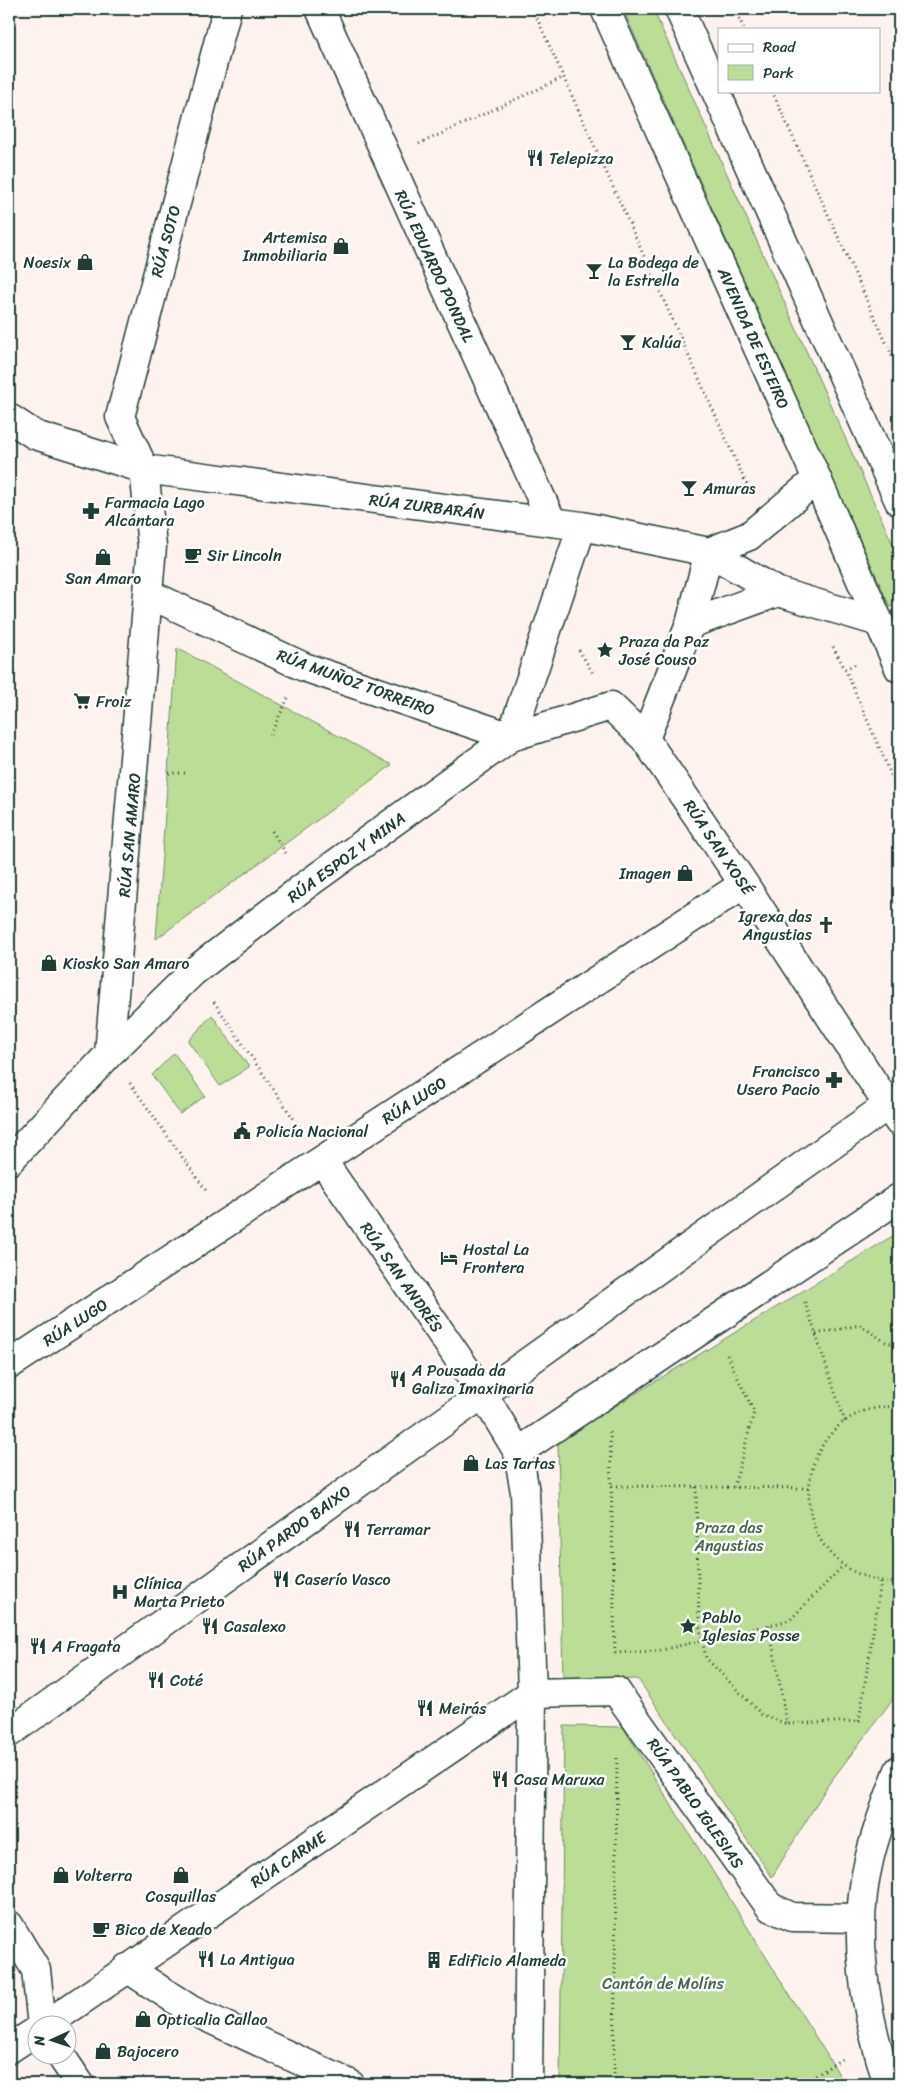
<svg xmlns="http://www.w3.org/2000/svg" width="908" height="2093" font-family="Sriracha,sans-serif">
<rect width="100%" height="100%" fill="#fef2ef"/>
<filter id="ink" filterUnits="userSpaceOnUse"><feTurbulence type="fractalNoise" baseFrequency=".02" numOctaves="2"/><feDisplacementMap in="SourceGraphic" scale="10" xChannelSelector="R" yChannelSelector="G"/><feConvolveMatrix kernelMatrix="1 2 1 2 8 2 1 2 1" color-interpolation-filters="sRGB"/></filter>
<g filter="url(#ink)">
<!-- green -->
<path fill="#bcdd96" stroke="#6e8d65" d="M623,9h30l246,549v45l-9,4z
M177,648l215,117 -236,174z
M212,1015l37,52 -29,19 -32,-45z
M174,1053l31,43 -25,18 -28,-39z
M899,1232v459l-71,94 -56,92 -134,-198 -75,2 -5,-240z
M564,1726l59,1 222,357h-285z"/>
<g fill="none" stroke-linecap="round" stroke-linejoin="round">
<!-- pedestrian casing -->
<g stroke="#1f3d34" stroke-width="31">
<path id="pedestrian" d="M320,9l232,513
M518,1452l7,40 7,201 -4,391
M532,1693l84,-2
M9,1733l474,-339
M127,1968l64,42 159,74
M44,2026l488,-333"/>
</g>
<!-- minor casing -->
<g stroke="#1f3d34" stroke-width="31">
<path id="minor" d="M9,418l26,17 109,34 438,57 127,26 69,40
M709,552l40,-16 68,-57
M149,594l155,73 207,70
M690,624l88,-32 101,30
M511,737l71,-211
M645,739l45,-115 19,-72
M109,1054l84,-82 113,-87 205,-148 100,-31 34,33 99,145 155,238
M322,1160l161,234 35,58 381,-254
M9,1161l100,-107 43,-508 -8,-77 -24,-52 107,-408
M9,1365l735,-481
M483,1394l405,-289
M616,1691l154,216 22,10 68,1
M9,1925l27,45 6,56
M9,2049l29,-19
M61,2056l19,28"/>
</g>
<!-- secondary casing -->
<g stroke="#1f3d34" stroke-width="31">
<path id="secondary" d="M605,9l212,470 82,189
M679,9l220,492
M888,2084c-23,-72 -37,-149 -19,-224 7,-30 19,-61 30,-90"/>
</g>
<!-- path -->
<path stroke="#1f3d34" stroke-width="3" stroke-dasharray="1 4" stroke-linecap="butt" d="M533,9l216,481
M735,9l9,20
M772,91l127,280
M419,144l145,-67
M833,647l12,22 13,-6
M579,650l15,25
M845,669l54,124
M270,735l18,-37
M169,773h17
M272,831l15,24
M214,1002l88,129
M130,1083l77,109
M805,1302l40,120
M816,1334l44,-9 27,18h12
M727,1355l27,57 -20,75
M899,1407c-111,-8 -129,170 0,176
M610,1432l5,224
M612,1486l196,2
M696,1487l3,137 7,34 55,56 26,10 72,-3 22,-139
M769,1625l18,99
M615,1653l42,-2 133,-31 53,-54
M614,2084l3,-329
M803,2084l40,-26"/>
<!-- pedestrian -->
<use href="#pedestrian" stroke="#fff" stroke-width="28"/>
<!-- minor -->
<use href="#minor" stroke="#fff" stroke-width="28"/>
<!-- secondary -->
<use href="#secondary" stroke="#fff" stroke-width="28"/>
</g>
</g>
<!-- icons -->
<defs>
<g id="restaurant-bare" transform="scale(1.35)"><path d="M-5-6h1v4h1v-4h1v4h1v-4h1v5L-1.5 .5V6h-2V.5L-5-1ZM5-6V6H3V1.5H1.5Q1.5-4 5-6Z" fill="#1f3d34" stroke="#fff" stroke-width="2.5" paint-order="stroke"/></g>
<g id="shop-bare" transform="scale(1.35)"><path d="M-5-2.5h2.3a2.7 3.5 0 0 1 5.4 0H5L5.5 6h-11ZM-1.5-2.5h3a1.5 2.3 0 0 0-3 0Z" fill="#1f3d34" stroke="#fff" stroke-width="2.5" paint-order="stroke"/></g>
<g id="bar-bare" transform="scale(1.35)"><path d="M-6-5H6L.8 .8V4.5H3.5V6h-7V4.5H-.8V.8Z" fill="#1f3d34" stroke="#fff" stroke-width="2.5" paint-order="stroke"/></g>
<g id="pharmacy-bare" transform="scale(1.35)"><path d="M-2-6h4v4h4v4h-4v4h-4v-4h-4v-4h4Z" fill="#1f3d34" stroke="#fff" stroke-width="2.5" paint-order="stroke"/></g>
<g id="cafe-bare" transform="scale(1.35)"><path d="M-5.5-4.5H6V0H3Q3 3.5 0 3.5H-2.5Q-5.5 3.5-5.5 0ZM3-3.2v2h1.7v-2ZM-6 4.5H4V6H-6Z" fill="#1f3d34" stroke="#fff" stroke-width="2.5" paint-order="stroke"/></g>
<g id="sight-bare" transform="scale(1.35)"><path d="M0-6L1.8-2.2L6-1.7L2.9 1.2L3.7 5.4L0 3.3L-3.7 5.4L-2.9 1.2L-6-1.7L-1.8-2.2Z" fill="#1f3d34" stroke="#fff" stroke-width="2.5" paint-order="stroke"/></g>
<g id="supermarket-bare" transform="scale(1.35)"><path d="M-6-5.5h2.5l.6 2H6L4.5 2H-2.5L-4.4-4H-6ZM-1.5 3.2a1.3 1.3 0 1 0 .1 0ZM3 3.2a1.3 1.3 0 1 0 .1 0Z" fill="#1f3d34" stroke="#fff" stroke-width="2.5" paint-order="stroke"/></g>
<g id="church-bare" transform="scale(1.35)"><path d="M-1.2-6h2.4v3.5h3.3v2.4h-3.3V6h-2.4V-.1h-3.3v-2.4h3.3Z" fill="#1f3d34" stroke="#fff" stroke-width="2.5" paint-order="stroke"/></g>
<g id="civic-bare" transform="scale(1.35)"><path d="M-.6-6.5H3V-4.5H.6V-3L4-1V1h2V6H-6V1h2V-1L-.6-3ZM-1.2 2.5V6h2.4V2.5Z" fill="#1f3d34" stroke="#fff" stroke-width="2.5" paint-order="stroke"/></g>
<g id="hotel-bare" transform="scale(1.35)"><path d="M-6-4.5h1.5V1H6V5H4.5V3h-9V5H-6ZM-4 0a1.8 1.8 0 1 1 3.6 0ZM.5 0V-2.5h3Q6-2.5 6 0Z" fill="#1f3d34" stroke="#fff" stroke-width="2.5" paint-order="stroke"/></g>
<g id="hospital-bare" transform="scale(1.35)"><path d="M-5-5h3v3.5h4V-5h3V5h-3V1.5h-4V5h-3Z" fill="#1f3d34" stroke="#fff" stroke-width="2.5" paint-order="stroke"/></g>
<g id="building-bare" transform="scale(1.35)"><path d="M-4-6H4V6H1V3H-1V6H-4ZM-2.5-4.3h1.7v1.8h-1.7ZM.8-4.3h1.7v1.8H.8ZM-2.5-1h1.7V.8h-1.7ZM.8-1h1.7V.8H.8Z" fill="#1f3d34" stroke="#fff" stroke-width="2.5" paint-order="stroke"/></g>
</defs>
<g fill-rule="evenodd">
<use href="#restaurant-bare" x="535" y="158"/>
<use href="#shop-bare" x="341" y="246"/>
<use href="#shop-bare" x="85" y="262"/>
<use href="#bar-bare" x="594" y="271"/>
<use href="#bar-bare" x="628" y="342"/>
<use href="#bar-bare" x="689" y="488"/>
<use href="#pharmacy-bare" x="91" y="511"/>
<use href="#cafe-bare" x="193" y="555"/>
<use href="#shop-bare" x="103" y="557"/>
<use href="#sight-bare" x="605" y="650"/>
<use href="#supermarket-bare" x="82" y="701"/>
<use href="#shop-bare" x="685" y="873"/>
<use href="#church-bare" x="826" y="925"/>
<use href="#shop-bare" x="49" y="963"/>
<use href="#pharmacy-bare" x="834" y="1080"/>
<use href="#civic-bare" x="242" y="1131"/>
<use href="#hotel-bare" x="449" y="1258"/>
<use href="#restaurant-bare" x="398" y="1379"/>
<use href="#shop-bare" x="471" y="1463"/>
<use href="#restaurant-bare" x="352" y="1529"/>
<use href="#restaurant-bare" x="281" y="1579"/>
<use href="#hospital-bare" x="120" y="1592"/>
<use href="#restaurant-bare" x="210" y="1626"/>
<use href="#sight-bare" x="688" y="1626"/>
<use href="#restaurant-bare" x="38" y="1646"/>
<use href="#restaurant-bare" x="156" y="1680"/>
<use href="#restaurant-bare" x="425" y="1708"/>
<use href="#restaurant-bare" x="500" y="1779"/>
<use href="#shop-bare" x="61" y="1875"/>
<use href="#shop-bare" x="181" y="1875"/>
<use href="#cafe-bare" x="101" y="1929"/>
<use href="#restaurant-bare" x="206" y="1959"/>
<use href="#building-bare" x="434" y="1960"/>
<use href="#shop-bare" x="143" y="2019"/>
<use href="#shop-bare" x="103" y="2051"/>
</g>
<g text-anchor="middle" stroke-width="5" stroke-linejoin="round" paint-order="stroke">
<!-- poi labels -->
<g font-size="16" fill="#1f3d34" stroke="#fff" text-anchor="start">
<text x="549" y="164">Telepizza</text>
<text x="327" y="243" text-anchor="end">Artemisa<tspan x="327" dy="18">Inmobiliaria</tspan></text>
<text x="71" y="268" text-anchor="end">Noesix</text>
<text x="608" y="268">La Bodega de<tspan x="608" dy="18">la Estrella</tspan></text>
<text x="642" y="348">Kalúa</text>
<text x="703" y="494">Amuras</text>
<text x="105" y="508">Farmacia Lago<tspan x="105" dy="18">Alcántara</tspan></text>
<text x="207" y="561">Sir Lincoln</text>
<text x="103" y="584" text-anchor="middle">San Amaro</text>
<text x="619" y="647">Praza da Paz<tspan x="619" dy="18">José Couso</tspan></text>
<text x="96" y="707">Froiz</text>
<text x="671" y="879" text-anchor="end">Imagen</text>
<text x="812" y="922" text-anchor="end">Igrexa das<tspan x="812" dy="18">Angustias</tspan></text>
<text x="63" y="969">Kiosko San Amaro</text>
<text x="820" y="1077" text-anchor="end">Francisco<tspan x="820" dy="18">Usero Pacio</tspan></text>
<text x="256" y="1137">Policía Nacional</text>
<text x="463" y="1255">Hostal La<tspan x="463" dy="18">Frontera</tspan></text>
<text x="412" y="1376">A Pousada da<tspan x="412" dy="18">Galiza Imaxinaria</tspan></text>
<text x="485" y="1469">Las Tartas</text>
<text x="366" y="1535">Terramar</text>
<text x="295" y="1585">Caserío Vasco</text>
<text x="134" y="1589">Clínica<tspan x="134" dy="18">Marta Prieto</tspan></text>
<text x="702" y="1623">Pablo<tspan x="702" dy="18">Iglesias Posse</tspan></text>
<text x="224" y="1632">Casalexo</text>
<text x="52" y="1652">A Fragata</text>
<text x="170" y="1686">Coté</text>
<text x="439" y="1714">Meirás</text>
<text x="514" y="1785">Casa Maruxa</text>
<text x="75" y="1881">Volterra</text>
<text x="181" y="1902" text-anchor="middle">Cosquillas</text>
<text x="115" y="1935">Bico de Xeado</text>
<text x="220" y="1965">La Antigua</text>
<text x="448" y="1966">Edificio Alameda</text>
<text x="157" y="2025">Opticalia Callao</text>
<text x="117" y="2057">Bajocero</text>
</g>
<!-- street labels -->
<g font-size="16" fill="#1f3d34" stroke="#fff">
<text transform="translate(165 241) rotate(-75)" y="6">RÚA SOTO</text>
<text transform="translate(435 266) rotate(65)" y="6">RÚA EDUARDO PONDAL</text>
<text transform="translate(754 338) rotate(66)" y="6">AVENIDA DE ESTEIRO</text>
<text transform="translate(427 506) rotate(7)" y="6">RÚA ZURBARÁN</text>
<text transform="translate(356 682) rotate(20)" y="6">RÚA MUÑOZ TORREIRO</text>
<text transform="translate(129 835) rotate(-85)" y="6">RÚA SAN AMARO</text>
<text transform="translate(719 847) rotate(56)" y="6">RÚA SAN XOSÉ</text>
<text transform="translate(346 857) rotate(-36)" y="6">RÚA ESPOZ Y MINA</text>
<text transform="translate(414 1100) rotate(-33)" y="6">RÚA LUGO</text>
<text transform="translate(402 1277) rotate(55)" y="6">RÚA SAN ANDRÉS</text>
<text transform="translate(75 1322) rotate(-33)" y="6">RÚA LUGO</text>
<text transform="translate(294 1528) rotate(-36)" y="6">RÚA PARDO BAIXO</text>
<text transform="translate(696 1803) rotate(55)" y="6">RÚA PABLO IGLESIAS</text>
<text transform="translate(288 1859) rotate(-34)" y="6">RÚA CARME</text>
</g>
<!-- park labels -->
<g font-size="16" fill="#46654c" stroke="#fff">
<text x="729" y="1533">Praza das<tspan x="729" dy="18">Angustias</tspan></text>
<text x="663" y="1989">Cantón de Molíns</text>
</g>
</g>
<!-- margin -->
<rect width="908" height="2093" fill="none" stroke="#fff" stroke-width="30"/>
<rect x="15" y="15" width="878" height="2063" fill="none" stroke="#1f3d34" stroke-width="2" filter="url(#ink)"/>
<!-- legend -->
<rect x="718" y="28" width="162" height="65" fill="#ffffff" stroke="#a5b1ae"/>
<rect x="728" y="44" width="25" height="8" fill="#ffffff" stroke="#a5b1ae"/>
<text x="763" y="52" font-size="15" fill="#1f3d34">Road</text>
<rect x="728" y="65" width="25" height="15" fill="#bcdd96" stroke="#a5b1ae"/>
<text x="763" y="78" font-size="15" fill="#1f3d34">Park</text>
<!-- north arrow -->
<g transform="translate(52 2040) rotate(267)"><circle r="24" fill="#ffffff" stroke="#a5b1ae"/>
<path d="M0-4L9 19L0 12L-9 19Z" fill="#1f3d34"/>
<text y="-8" font-size="14" font-weight="bold" text-anchor="middle" fill="#1f3d34">N</text>
</g>
</svg>
